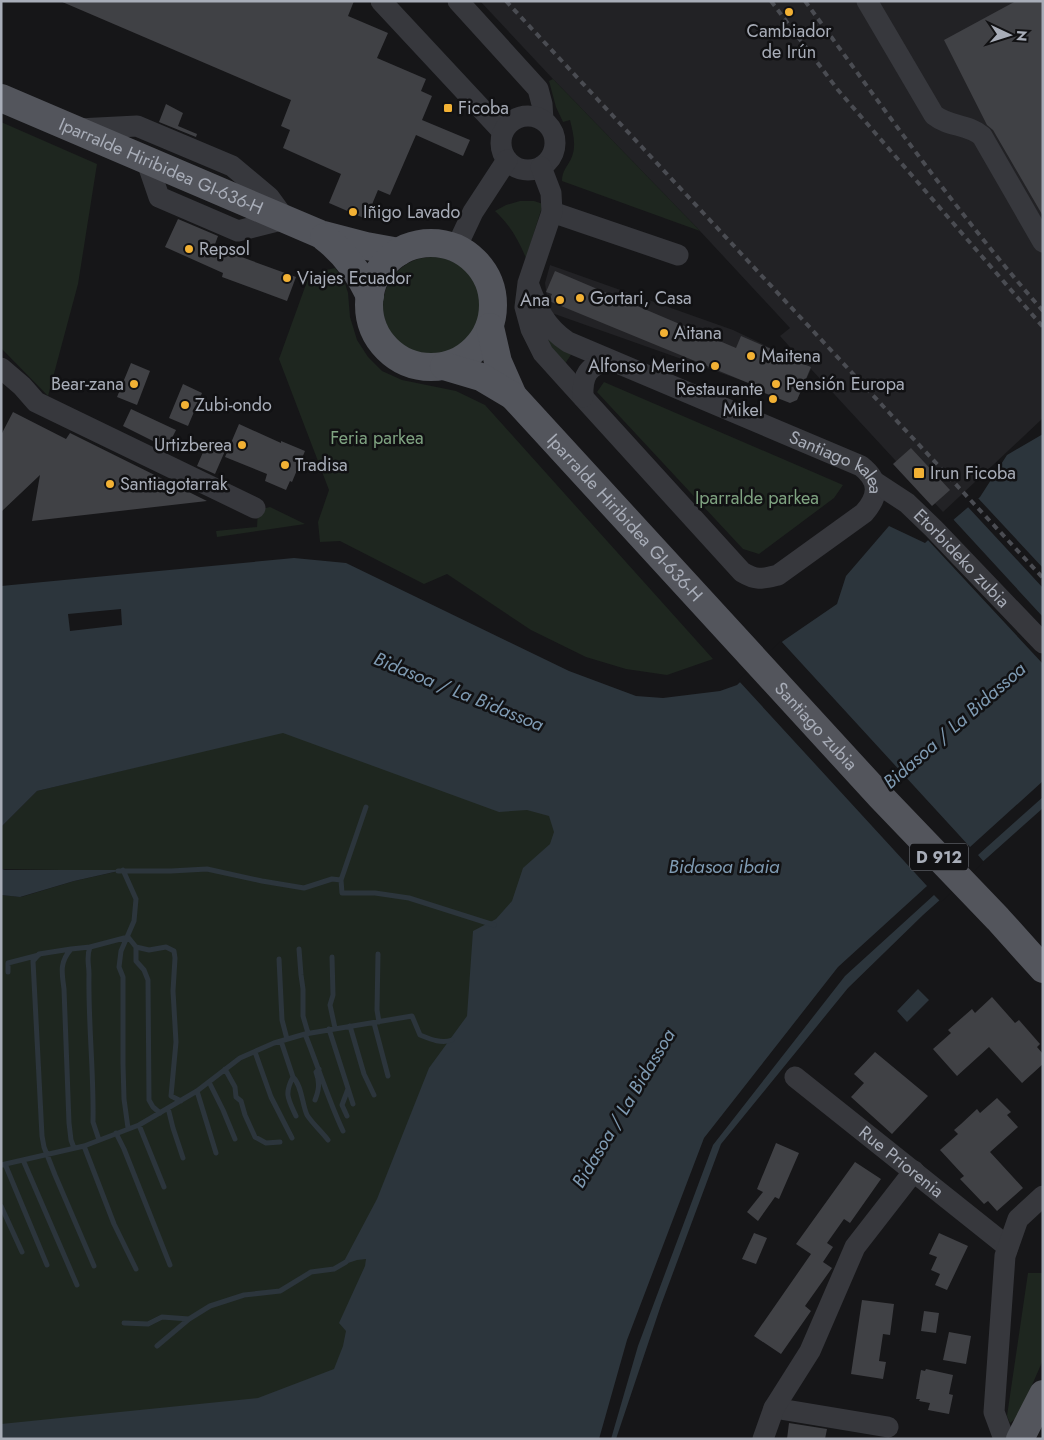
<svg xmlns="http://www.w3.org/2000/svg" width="1044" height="1440" font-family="Jost,sans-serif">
<rect width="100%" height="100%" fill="#161618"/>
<!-- built -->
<path fill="#222225" d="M480,1h563v417l-100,94 -132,-143 -14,31 -248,-88 -4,-29 5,-18 183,65 73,35 -26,-29 10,-8 -90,-97 -147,-152z"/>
<!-- green -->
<path fill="#1e261f" d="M553,79l147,152 -138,-50c0,-10 5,-14 9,-22 6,-13 2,-26 -1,-39l-7,2 -7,-15 -7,-26z
M1,122l96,42 -19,120 -30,112 -47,-48z
M520,201h14l9,3 -17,54c-8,-19 -16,-33 -31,-47l11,-6z
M383 306a49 49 0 1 1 98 0a49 49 0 1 1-98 0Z
M335,268l9,12 4,13 2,24 7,23 11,17 14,14 20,9 54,11 29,14 228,254 -46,16 -41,-6 -40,-12 -55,-27 -84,-56 -23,10 -84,-43 -20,1 -2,-20 11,-32 -50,-131 30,-83 13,-5z
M535,314l39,36 -11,17 -13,-15z
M604,382l239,103 -9,13 -75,56 -16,-5 -146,-157z
M270,507l35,17 -88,13 -1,-6 41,-4 1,-17z
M282,732l302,79 -245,628h-338v-544l20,2 53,-16 45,-10 -118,-2v-42l36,-36z
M1028,1273h15v87l-22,50 -6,9 -5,4 -3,-7z"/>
<!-- water -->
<path fill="#2c353c" d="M1043,434v374l-120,107 -75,73 -127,156 -60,161 -45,134h-615v-15l257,-26 76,-29 9,-23 3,-15 -7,-8 26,-57 1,-7 -9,1 -15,5 35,-66 52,-131 38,-52 6,-85 23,-12 16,-18 11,-33 27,-24 4,-12 -5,-16 -22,-6 -28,2 -216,-79 -246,58 -36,36v-241l293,-28 52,5 223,108 67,25 27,2 57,-7 17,-6 46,-44 54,-37 9,-28 43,-50 36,17 22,-21 5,-1 28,-24 27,-42z
M1,869l4,1h118l-49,11 -54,16 -19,-2z
M918,989l11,11 -22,22 -10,-11z"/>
<!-- pier -->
<path fill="#161618" d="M977,497l66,71v20l-76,-82z
M952,518l91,99v47l-117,-126 20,-18z
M121,609l1,16 -52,6 -2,-17z
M781,641l189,206 73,-66v16l-65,58 6,7 -43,40 -7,-7 -89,81 -132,169 -75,201 -27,93h-12l28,-99 77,-202 134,-171 89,-81 -189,-206z"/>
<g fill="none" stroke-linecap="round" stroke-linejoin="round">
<!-- stream -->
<path stroke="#2c353c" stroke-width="5" d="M123,870l13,29 -2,22 -13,30 -2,16 4,10v87l1,35 4,29
M118,871h53l36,-2 55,12 42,7 28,-9 9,1 1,13h33l34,5 85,27
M341,880l25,-73
M128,937l8,10 13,3 17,-3 8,4 1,7 -2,33 3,51 -5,54 10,5
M136,947v14l8,9 4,10 1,120 4,7 7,6
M71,949l-32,5 -6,7 9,175 2,11 11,28 39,91
M299,949l2,26 2,14v27l5,17
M378,954l-1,56 2,12
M332,957l1,38 -3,10 5,23
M279,959l3,61 5,19
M8,972v-9l31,-8
M374,1023l14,53
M350,1026l14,48 10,21
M329,1029l24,75
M305,1034c13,32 23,65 38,97
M281,1041l12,36c-9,17 -5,22 3,39
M255,1052l16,45 21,41
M225,1069l10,18 1,10 5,4 4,14 10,22 11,6 14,-1
M293,1077c9,9 9,27 14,38 5,8 15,17 21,25
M209,1082l14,28 12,29
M197,1091l19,62
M315,1100c4,-10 5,-17 1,-28l3,-3
M168,1108l5,20 10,30
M347,1116l-5,-11 6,-16
M139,1125l25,62
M116,1133l8,16 46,116
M99,1140l-6,-18c1,-50 -5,-99 -4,-148 0,-10 -3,-17 1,-27l38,-10
M84,1146l30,78 22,45
M74,1148l-3,-8 -2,-17 -5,-134c-2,-16 -5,-26 7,-40l19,-2
M23,1160l54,125
M5,1164l42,101
M1,1165l83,-19 55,-21 58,-34 43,-33 34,-15 31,-9 107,-18 8,19c10,4 21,9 32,5
M1,1206l21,46
M124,1323l24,1 14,-7 27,2 21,-13 34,-11 36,-4 31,-19 23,-3 12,-7
M157,1346l32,-27"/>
</g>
<!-- building -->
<path fill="#404145" d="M60,1h294l-6,15 40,17 -11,25 49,21 -5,12 11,5 -10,24 48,20 -7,16 -47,-21 -26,60 -12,-5 -12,29 -37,-16 12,-29 -58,-26 7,-18 -9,-4 10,-26z
M1016,1h27v215l-50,-86 -6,-5 -43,-85z
M166,104l17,9 -5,13 19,8 -1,3 -37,-15z
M178,219l40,17 -4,11 82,30 -9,24 -65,-24 1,-4 -58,-26z
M555,271l181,77 5,-12 30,13 -1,2 41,16 -14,33 -7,3 -28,-11 1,-3 -214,-88 3,-7 -6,-2z
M131,363l19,8 -13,34 -20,-8z
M183,384l19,9 -14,33 -19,-8z
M131,409l45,21 -9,18 -44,-22z
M13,412l53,27 4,-6 137,68 -175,20 8,-46 -39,37v-77z
M239,424l42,19v-2l24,10 -13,31 -2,-1 -4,9 -21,-9 2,-7 -42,-17z
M207,443l18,8 -10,23 -18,-8z
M911,448l39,42 -18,16 -39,-42z
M992,997l23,26 4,-3 21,24 -3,3 6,7v10l-21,19 -33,-36 -32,29 -24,-27 18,-16 -3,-3 24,-21 3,4z
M875,1052l53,44 -36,38 -41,-37 13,-14 -10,-9z
M997,1098l14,14 -4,3 11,12 -28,25 33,36 -26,23 -9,-10 -4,3 -24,-25 4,-3 -24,-26 18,-16 -4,-4 7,-6 16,-15 3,4z
M776,1143l23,10 -20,46 -4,-2 -17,24 -11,-9 16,-20 -6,-3z
M855,1162l26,17 -31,44 -6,-4 -17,24 6,4 -10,15 9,6 -27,38 6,5 -30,43 -27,-18 57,-82 -15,-10z
M754,1233l13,5 -11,26 -14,-5z
M939,1233l29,13 -21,44 -12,-5 5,-11 -9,-4 6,-13 -8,-3z
M862,1300l32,4 -4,31 -7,-1 -4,27 7,1 -3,17 -32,-5z
M924,1311l15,2 -3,20 -15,-2z
M949,1332l22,4 -5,28 -23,-4z
M926,1369l27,6 -4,19 4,1 -4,19 -21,-4 2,-7 -11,-2 1,-2h-4l5,-29 4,1z
M789,1423l38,6 -2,10h-38z"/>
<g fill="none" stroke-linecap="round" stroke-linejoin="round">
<!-- minor -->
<g stroke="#37383d" stroke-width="21">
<path d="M381,1l122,131"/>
<path d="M458,1l80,88 4,15 1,16"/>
<path d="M867,1l67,114c15,12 34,9 48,21l61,106"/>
<circle cx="528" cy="143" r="27"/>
<path d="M78,129l59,-3 95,40 37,31 16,22 -47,12 -79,-34 -13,-38"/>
<path d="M552,212l126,43"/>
<path d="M456,248l17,-36 34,-52"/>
<path id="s1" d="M528,283c9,25 17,44 40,59l293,124c19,15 18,30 3,47l-86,62c-16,4 -21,6 -36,-3l-172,-189 -27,-30 -12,-24 -6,-22 3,-24 24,-71 -1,-19 -10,-26"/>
<path d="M1,368l21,18 14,16 219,106"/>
<path d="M583,397c-1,-22 5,-32 27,-36"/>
<path id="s2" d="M875,482l32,21 27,26 109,114"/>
<path id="s3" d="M795,1077l213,170"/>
<path d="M774,1408l114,19"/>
<path d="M763,1439l11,-31 36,-57 45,-104 59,-76"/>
<path d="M1004,1439l-10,-27 11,-156 13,-37 25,-23"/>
</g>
<!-- major -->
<g stroke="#53555c" stroke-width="28">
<path id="s4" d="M1,98l319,136 46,12 33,6"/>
<path d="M324,237c21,16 35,36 46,59"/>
<circle cx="431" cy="305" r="62"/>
<path d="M490,327l8,35 15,34"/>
<path id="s5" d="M444,366l37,11 32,19 367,400 118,123 45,50"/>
<path d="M1020,1439l23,-45"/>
</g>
<!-- rail -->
<path stroke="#4a4c52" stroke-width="4" stroke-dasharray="6 5" stroke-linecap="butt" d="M506,1l537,577
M771,1l67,89 205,237
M805,1c77,105 152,212 238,310"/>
</g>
<!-- markers -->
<g fill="#f2b134" stroke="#111113" stroke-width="2">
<circle cx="789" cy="12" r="5"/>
<rect x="443" y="103" width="10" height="10" rx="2.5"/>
<circle cx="353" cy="212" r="5"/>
<circle cx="189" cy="249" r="5"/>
<circle cx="287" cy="278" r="5"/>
<circle cx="580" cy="298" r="5"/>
<circle cx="560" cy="300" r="5"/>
<circle cx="664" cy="333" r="5"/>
<circle cx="751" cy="356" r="5"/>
<circle cx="715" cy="366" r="5"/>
<circle cx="134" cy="384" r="5"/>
<circle cx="776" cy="384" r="5"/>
<circle cx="773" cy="399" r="5"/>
<circle cx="185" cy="405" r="5"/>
<circle cx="242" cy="445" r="5"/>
<circle cx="285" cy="465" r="5"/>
<rect x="913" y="467" width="12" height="12" rx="2.5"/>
<circle cx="110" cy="484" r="5"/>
</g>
<g text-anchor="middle" stroke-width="5" stroke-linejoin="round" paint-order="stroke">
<!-- shield labels -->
<rect fill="#111113" stroke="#7b7e86" stroke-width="1" x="910" y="843.5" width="58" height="27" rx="4"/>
<g font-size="16" font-weight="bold" fill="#a8adb8">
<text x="939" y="863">D 912</text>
</g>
<!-- poi labels -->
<g font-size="18" fill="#a8adb8" stroke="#111113" text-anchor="start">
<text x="789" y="37" text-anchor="middle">Cambiador<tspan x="789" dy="21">de Irún</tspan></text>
<text x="458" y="114">Ficoba</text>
<text x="363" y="218">Iñigo Lavado</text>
<text x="199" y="255">Repsol</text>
<text x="297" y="284">Viajes Ecuador</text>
<text x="590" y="304">Gortari, Casa</text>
<text x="550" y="306" text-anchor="end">Ana</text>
<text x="674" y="339">Aitana</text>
<text x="761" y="362">Maitena</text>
<text x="705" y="372" text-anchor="end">Alfonso Merino</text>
<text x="124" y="390" text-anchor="end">Bear-zana</text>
<text x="786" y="390">Pensión Europa</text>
<text x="763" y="395" text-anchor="end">Restaurante<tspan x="763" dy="21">Mikel</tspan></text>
<text x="195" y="411">Zubi-ondo</text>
<text x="232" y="451" text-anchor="end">Urtizberea</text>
<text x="295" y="471">Tradisa</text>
<text x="930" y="479">Irun Ficoba</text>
<text x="120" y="490">Santiagotarrak</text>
</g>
<!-- street labels -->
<g font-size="18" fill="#a8adb8" stroke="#111113">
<text dy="6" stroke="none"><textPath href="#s4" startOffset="174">Iparralde Hiribidea GI-636-H</textPath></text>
<text dy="6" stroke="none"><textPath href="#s1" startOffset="369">Santiago kalea</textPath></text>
<text dy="6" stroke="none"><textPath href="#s5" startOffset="241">Iparralde Hiribidea GI-636-H</textPath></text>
<text dy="6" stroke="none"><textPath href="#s2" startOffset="116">Etorbideko zubia</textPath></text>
<text dy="6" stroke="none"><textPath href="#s5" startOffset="524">Santiago zubia</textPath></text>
<text dy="6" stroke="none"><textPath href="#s3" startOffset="136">Rue Priorenia</textPath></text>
</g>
<!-- park labels -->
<g font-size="18" fill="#7fa381" stroke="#111113">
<text x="377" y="444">Feria parkea</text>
<text x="757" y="504">Iparralde parkea</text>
</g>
<!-- water labels -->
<g font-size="19" font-style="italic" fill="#7f9bb3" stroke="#111113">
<text transform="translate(459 691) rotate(22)" y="7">Bidasoa / La Bidassoa</text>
<text transform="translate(954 725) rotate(-41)" y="7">Bidasoa / La Bidassoa</text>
<text x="724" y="873">Bidasoa ibaia</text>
<text transform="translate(623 1108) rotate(-59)" y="7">Bidasoa / La Bidassoa</text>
</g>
</g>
<!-- border -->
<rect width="1044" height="1440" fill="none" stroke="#a8adb8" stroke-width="5"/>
<!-- north arrow -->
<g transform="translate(1009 35) rotate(94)" stroke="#111113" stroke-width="4" paint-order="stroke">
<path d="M0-4L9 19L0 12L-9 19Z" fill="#a8adb8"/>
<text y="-8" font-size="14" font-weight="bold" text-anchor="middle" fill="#a8adb8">N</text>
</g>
</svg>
